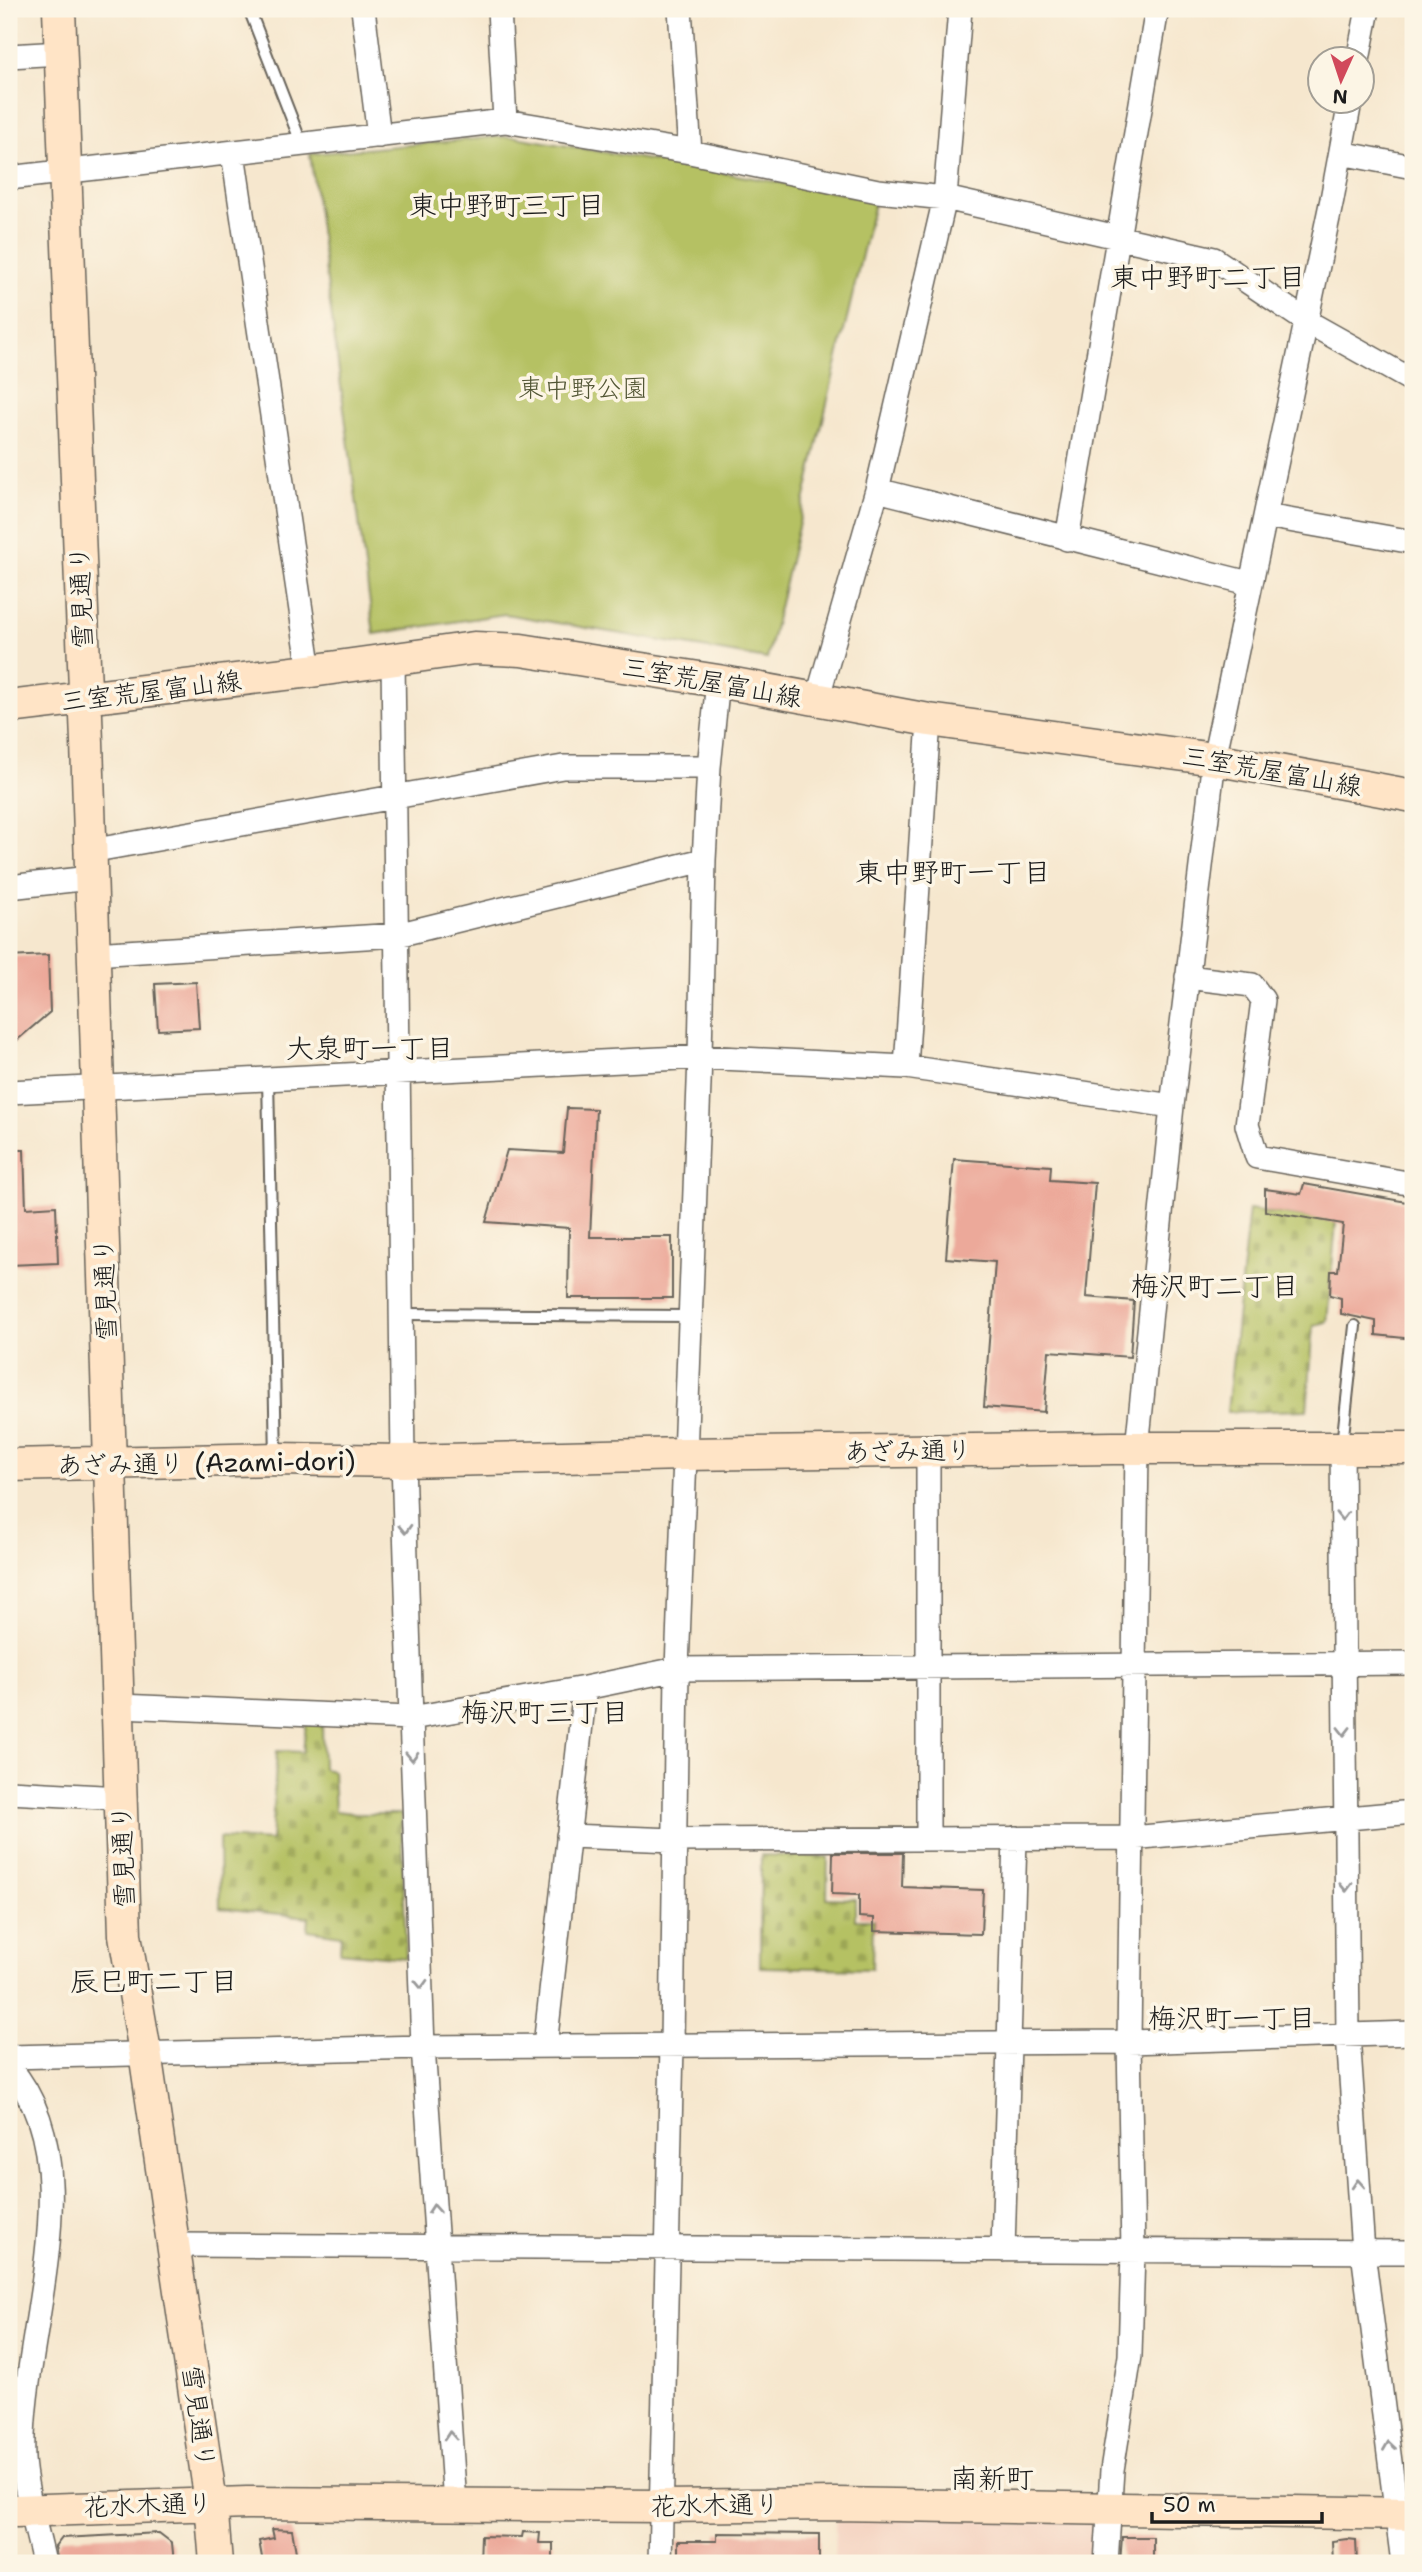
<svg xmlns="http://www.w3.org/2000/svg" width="1422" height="2572" font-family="'Shantell Sans','Klee One',sans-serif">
<defs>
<pattern id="cemetery-stones" width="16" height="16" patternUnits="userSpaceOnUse" patternTransform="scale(1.75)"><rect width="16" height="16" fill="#b5c163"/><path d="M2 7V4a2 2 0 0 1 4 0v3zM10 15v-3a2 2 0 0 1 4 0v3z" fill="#9ba555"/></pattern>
</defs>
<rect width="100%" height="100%" fill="#fcf5e5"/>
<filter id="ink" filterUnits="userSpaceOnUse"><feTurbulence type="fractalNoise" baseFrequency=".0143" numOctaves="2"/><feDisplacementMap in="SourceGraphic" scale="14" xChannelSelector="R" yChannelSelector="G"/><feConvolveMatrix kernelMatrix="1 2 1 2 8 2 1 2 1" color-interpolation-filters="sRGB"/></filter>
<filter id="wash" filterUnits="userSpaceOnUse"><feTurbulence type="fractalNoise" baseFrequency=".00686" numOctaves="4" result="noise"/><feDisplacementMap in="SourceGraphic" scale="28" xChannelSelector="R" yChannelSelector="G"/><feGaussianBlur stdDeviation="1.57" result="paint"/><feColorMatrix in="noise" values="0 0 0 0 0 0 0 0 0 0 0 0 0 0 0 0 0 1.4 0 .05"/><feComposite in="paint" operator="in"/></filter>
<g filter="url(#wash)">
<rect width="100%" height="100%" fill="#f6e7ce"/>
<!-- built -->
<path fill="#f4d3c1" d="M836,2504l274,4 -1,55h-275z"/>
<!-- green -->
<path fill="#b5c163" stroke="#686e40" stroke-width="2" d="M496,137h20l359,62 -108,460 -262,-45 -131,20 -64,-480z"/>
<!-- cemetery -->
<path fill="url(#cemetery-stones)" stroke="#686e40" stroke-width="2" d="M1249,1209l87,13 -9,100 -13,3 -7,85 -80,2z
M306,1724h16l1,45 10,2 2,40 26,3h40l5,144 -66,-6 1,-17 -33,-5 1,-13 -89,-9 -1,-70 52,3 6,-90 26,1z
M761,1855l67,2 -1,41 28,1v21h18l-1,49 -112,-2z"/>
<g id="blocks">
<!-- building -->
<path fill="#eca99a" d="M48,955l2,57 -41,35v-90z
M196,982l3,46 -41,2 -3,-46z
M567,1108l29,1 -6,128h82v61h-104l1,-70 -83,-6 21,-72 56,3z
M9,1150h15l2,58 30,-2 2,57 -49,2z
M954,1159l97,7 -1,14 45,3 -9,114 48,4 -4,56 -81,-6 -5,61 -60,-5 11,-145 -49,-4z
M1304,1184l109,19v136l-37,-4v-14l-35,-7v-16l-11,-3 1,-24h7l5,-47 -78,-13v-22l36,5z
M833,1853h70l-1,34 81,3 -2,44 -107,-3v-13l-15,-1v-22l-27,-1z
M272,2529l20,1 6,33h-35l-4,-22 15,-3z
M523,2532l17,1 -1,10h14v20h-73l1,-27 41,1z
M159,2533l13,10 2,20h-116l-3,-16 7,-9z
M717,2533l102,1v29h-141v-22h39z
M1122,2537h31v26h-33z
M1347,2539l9,1 1,23h-24l-1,-22z"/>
</g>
</g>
<g filter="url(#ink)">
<use href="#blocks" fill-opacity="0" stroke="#68635a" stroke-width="2"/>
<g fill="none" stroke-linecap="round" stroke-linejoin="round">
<!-- lane casing -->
<g stroke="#68635a" stroke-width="14">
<path id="lane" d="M249,9l53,136
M268,1079l8,378
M401,1314l289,2
M1342,1445l13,-119"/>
</g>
<!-- street casing -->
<g stroke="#68635a" stroke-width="26">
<path id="street" d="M363,9l16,127
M499,9l6,112
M680,9l10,143
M9,56l52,-3
M1358,60l10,-51
M233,153l77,518
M1341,153l72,14
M9,178l496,-57 185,31 188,39 67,7 269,61 92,62 107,60
M877,490l372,93
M1266,516l147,26
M1067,539l90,-530
M393,660l10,801 8,257 12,329 32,457
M817,700l60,-210 68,-292 15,-189
M90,851l473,-84h146
M9,887l81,-9
M93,954l304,-19 307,-75
M1187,977l65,8 11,15 -16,125 10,32 156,27
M906,1067l23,-347
M9,1092l691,-35 206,10 266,39
M1342,1448l6,587 15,217 40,311
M119,1706l292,12 174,-30 92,-19 736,-6
M9,1792l112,6
M568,1836l107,4 457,-2 281,-26
M928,1839v-388
M545,2046l40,-358
M9,2057l414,-10 706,-5 284,-9
M9,2067c87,98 9,275 14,392 2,33 14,71 21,104
M174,2245l1239,7
M1003,2250l12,-412
M660,2563l12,-518 5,-376 23,-612 4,-197 5,-93 9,-86
M1106,2563l6,-93 18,-114 3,-105 -4,-209 8,-594 35,-342 42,-347 118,-560 18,-97"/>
</g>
<!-- secondary casing -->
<g stroke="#68635a" stroke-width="35">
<path id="secondary" d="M59,9l28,733 38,1193 20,117 66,451 5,60
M9,707l301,-36 164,-23 47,2 197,31 211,39 285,39 199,37
M9,1465l267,-6 127,2 282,-7 428,-6h300
M16,2511l231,-8 414,3 175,-2 577,10"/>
</g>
<!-- lane -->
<use href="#lane" stroke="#fff" stroke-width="10"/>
<!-- street -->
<use href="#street" stroke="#fff" stroke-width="23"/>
<!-- secondary -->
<use href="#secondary" stroke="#ffe4c6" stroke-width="32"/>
</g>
<!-- one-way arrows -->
<defs><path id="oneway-chevron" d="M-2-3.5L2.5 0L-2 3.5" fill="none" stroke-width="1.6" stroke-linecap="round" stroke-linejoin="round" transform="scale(1.75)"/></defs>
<g stroke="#999">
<use href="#oneway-chevron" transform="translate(1342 1516) rotate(89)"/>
<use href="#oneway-chevron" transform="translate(405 1529) rotate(88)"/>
<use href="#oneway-chevron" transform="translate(1344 1731) rotate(90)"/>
<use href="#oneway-chevron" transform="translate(412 1756) rotate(88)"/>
<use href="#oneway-chevron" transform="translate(1346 1887) rotate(89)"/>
<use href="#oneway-chevron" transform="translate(421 1984) rotate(88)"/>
<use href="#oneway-chevron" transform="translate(1358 2184) rotate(-94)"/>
<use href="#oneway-chevron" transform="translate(434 2209) rotate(-94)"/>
<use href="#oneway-chevron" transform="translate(450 2436) rotate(-94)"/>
<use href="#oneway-chevron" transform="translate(1389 2446) rotate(-98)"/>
</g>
</g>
<g text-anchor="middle" stroke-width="7" stroke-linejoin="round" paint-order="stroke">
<!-- park labels -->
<g font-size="26" fill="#525635" stroke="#fcf5e5">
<text x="583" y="397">東中野公園</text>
</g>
<!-- street labels -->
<g font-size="26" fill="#1c1c1c" stroke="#fcf5e5">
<text transform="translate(81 597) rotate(-92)" y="9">雪見通り</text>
<text transform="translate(712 682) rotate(10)" y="9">三室荒屋富山線</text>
<text transform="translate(151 691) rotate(-7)" y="9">三室荒屋富山線</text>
<text transform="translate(1272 771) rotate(10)" y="9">三室荒屋富山線</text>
<text transform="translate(105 1289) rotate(-92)" y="9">雪見通り</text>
<text transform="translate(908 1451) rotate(-1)" y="9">あざみ通り</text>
<text transform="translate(206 1463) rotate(-1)" y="9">あざみ通り (Azami-dori)</text>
<text transform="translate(123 1856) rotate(-92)" y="9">雪見通り</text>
<text transform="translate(199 2417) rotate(82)" y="9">雪見通り</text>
<text transform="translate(148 2505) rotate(-2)" y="9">花水木通り</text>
<text transform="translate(715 2505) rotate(-1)" y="9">花水木通り</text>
</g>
<!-- neighbourhood labels -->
<g font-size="28" fill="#1c1c1c" stroke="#fcf5e5">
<text x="507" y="215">東中野町三丁目</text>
<text x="1208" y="287">東中野町二丁目</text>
<text x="953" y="882">東中野町一丁目</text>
<text x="370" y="1058">大泉町一丁目</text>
<text x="1215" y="1296">梅沢町二丁目</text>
<text x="545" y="1722">梅沢町三丁目</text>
<text x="154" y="1991">辰巳町二丁目</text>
<text x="1232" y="2028">梅沢町一丁目</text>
<text x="992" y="2488">南新町</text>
</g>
</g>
<!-- margin -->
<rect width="1422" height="2572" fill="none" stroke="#fcf5e5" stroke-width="35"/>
<!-- north arrow -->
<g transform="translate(1341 80) rotate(183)"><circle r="33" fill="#fcf5e5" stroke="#a29e95" stroke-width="2"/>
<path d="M0-5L12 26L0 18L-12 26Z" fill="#d1495b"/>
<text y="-10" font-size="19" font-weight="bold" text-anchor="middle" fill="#1c1c1c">N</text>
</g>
<!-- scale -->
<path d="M1152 2512v10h170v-10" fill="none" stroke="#1c1c1c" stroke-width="3.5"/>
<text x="1163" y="2512" font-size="21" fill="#1c1c1c" stroke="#fcf5e5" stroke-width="5" paint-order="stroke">50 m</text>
</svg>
